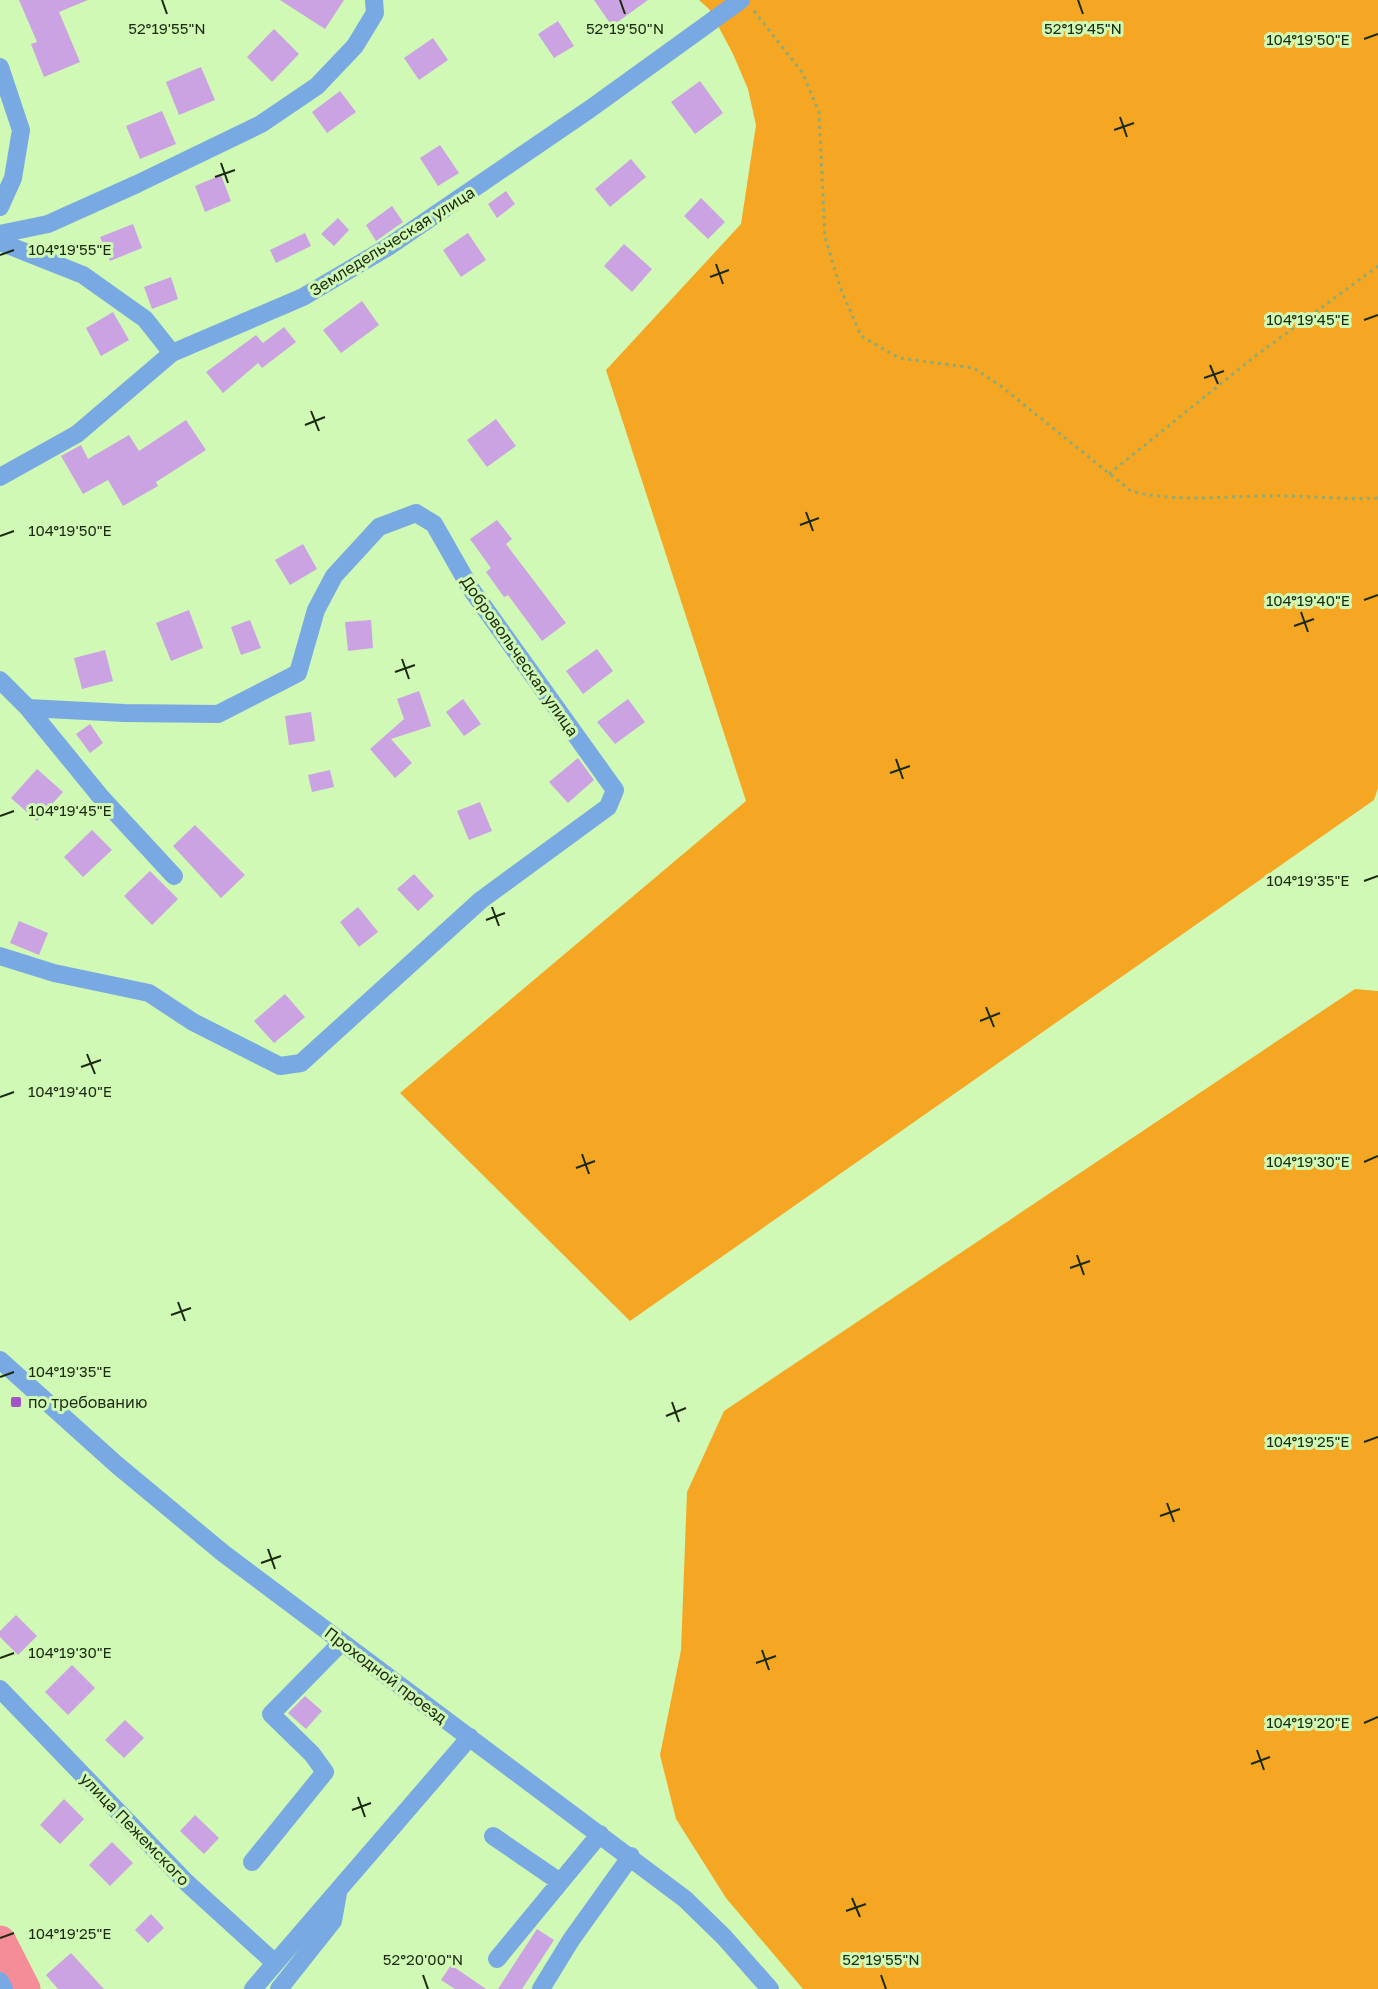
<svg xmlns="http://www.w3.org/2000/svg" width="1378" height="1989" font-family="'Golos Text',sans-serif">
<rect width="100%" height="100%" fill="#d0f9b5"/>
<!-- forest -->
<path fill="#f5a724" d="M699,0h679v788l-4,12 -744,521 -230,-228 346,-292 -140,-431 135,-146 15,-99 -8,-36 -15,-35 -24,-45z
M1355,989l23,2v998h-575l-77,-91 -50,-79 -16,-64 21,-105 6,-158 37,-81z"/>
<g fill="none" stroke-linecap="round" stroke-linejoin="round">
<!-- river -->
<path stroke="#f58d98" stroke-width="33" d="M0,1942l24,47"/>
</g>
<!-- building -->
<path fill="#cba2e2" d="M19,0h69l-29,12 21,50 -36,15 -13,-33 6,-2z
M280,0h64l-19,29z
M594,0h54l-36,26z
M558,21l16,25 -20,12 -16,-24z
M274,29l25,25 -27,28 -25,-25z
M433,38l15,22 -29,20 -15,-22z
M201,67l14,33 -36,15 -13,-33z
M700,81l23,32 -28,21 -24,-32z
M340,91l16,21 -29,21 -15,-21z
M162,111l14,33 -36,15 -14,-33z
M440,145l19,28 -21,13 -18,-28z
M631,159l15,18 -36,30 -15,-18z
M221,175l10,26 -26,11 -10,-26z
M506,191l9,13 -18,14 -9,-14z
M701,198l24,24 -17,17 -24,-23z
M392,206l11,16 -27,19 -10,-16z
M338,218l11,12 -15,16 -13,-12z
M133,224l9,24 -32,13 -10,-24z
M305,233l6,13 -35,17 -6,-13z
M468,233l18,27 -25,17 -18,-27z
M624,244l28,25 -20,23 -28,-26z
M171,277l7,22 -26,10 -8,-22z
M362,301l17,24 -38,28 -18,-23z
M113,312l16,28 -28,16 -15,-28z
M284,327l12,15 -34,26 -4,-5 -35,30 -17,-21 50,-37 7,8z
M496,419l20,27 -29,21 -20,-27z
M186,420l20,30 -50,32 2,4 -35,20 -15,-26 -25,14 -22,-38 20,-11 7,14 41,-24 10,16z
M497,520l15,19 -6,5 60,79 -24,18 -34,-46 -4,2 -18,-25 5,-4 -21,-29z
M303,544l14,25 -27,16 -15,-25z
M189,610l14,38 -32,13 -15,-38z
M250,620l11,28 -20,7 -10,-28z
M371,620l2,28 -25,3 -3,-29z
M597,649l16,22 -30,23 -17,-23z
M105,650l8,31 -31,8 -8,-31z
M419,691l12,35 -40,13 21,24 -17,15 -25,-29 34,-30 -7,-20z
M463,699l18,25 -17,12 -18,-24z
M628,699l17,23 -30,22 -18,-22z
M311,712l4,29 -26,4 -4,-29z
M90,724l13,19 -13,10 -14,-19z
M578,758l16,22 -26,23 -19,-21z
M37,769l26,23 -26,29 -26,-23z
M330,770l4,17 -22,5 -4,-17z
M480,802l12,29 -23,9 -12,-29z
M195,825l50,50 -24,23 -48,-52z
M92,830l20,20 -29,27 -19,-20z
M150,871l28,28 -26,26 -28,-29z
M414,874l20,22 -16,15 -21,-22z
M358,907l20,25 -19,15 -19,-25z
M19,921l29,12 -9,22 -29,-12z
M285,994l20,23 -31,26 -20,-22z
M16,1615l21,21 -19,19 -18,-18v-6z
M72,1665l23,23 -27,27 -23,-23z
M305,1696l17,15 -16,18 -18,-16z
M125,1720l19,18 -20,20 -19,-18z
M64,1799l20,20 -24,25 -20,-19z
M195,1815l24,23 -15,16 -24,-23z
M112,1842l21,21 -23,23 -21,-21z
M151,1914l13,14 -16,15 -13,-13z
M537,1929l17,11 -32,49h-24z
M71,1953l33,36h-46l-12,-14z
M451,1965l35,24h-31l-14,-9z"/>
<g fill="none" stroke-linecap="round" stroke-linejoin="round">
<!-- path -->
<path stroke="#8cab77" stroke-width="3" stroke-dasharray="3 4.5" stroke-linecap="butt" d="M754,11l48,61 17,40 6,125 15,50 21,49 38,22 75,10 28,19 129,104c46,12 90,5 137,5 36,-1 73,4 110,2
M1109,474l145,-117 124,-91"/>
<!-- minor -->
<path stroke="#79a9e2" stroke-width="18" d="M0,67l21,63 -8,48 -13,29
M0,234l48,-10 89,-40 124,-60 56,-38 38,-40 20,-33 -1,-13
M0,242l83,33 62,44 27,34
M0,477l77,-43 95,-81 131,-56 85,-50 202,-138 151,-109
M0,680l28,28 72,88 74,80
M0,956l54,17 95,20 44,29 87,44 21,-3 180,-163 127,-93 7,-17 -144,-201 -37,-65 -18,-11 -37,14 -45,49 -18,34 -18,63 -80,41 -94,-1 -96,-5
M0,1360l117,105 106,88 462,346 39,38 46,52
M0,1689l187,194 88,80
M493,1836l67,46
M252,1862l73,-90 -13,-18 -41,-40 71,-72
M497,1959l103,-125
M0,1981l4,8
M253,1989l217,-252
M279,1989l54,-68 5,-28
M541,1989l30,-49 60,-84"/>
</g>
<!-- ticks -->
<path fill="none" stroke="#1b2a10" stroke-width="2" d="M162,0l5,14M620,0l5,14M1078,0l5,14M1364,39l14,-5M1120,117l7,20M1114,130l20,-7M221,163l7,20M215,177l20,-7M0,255l14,-5M716,264l7,20M710,277l19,-7M1364,320l14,-5M1210,365l8,19M1204,378l20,-7M311,411l8,20M305,425l20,-8M806,512l7,19M800,525l19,-7M0,536l14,-5M1364,600l14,-5M1301,612l7,20M1294,626l20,-7M402,659l7,20M395,672l20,-7M896,759l7,20M890,773l20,-7M0,816l14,-5M1364,881l14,-5M492,907l7,19M486,920l19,-7M986,1007l8,20M980,1021l20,-8M87,1054l8,20M81,1067l20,-7M0,1097l14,-5M582,1154l7,20M1364,1162l14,-6M576,1168l19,-7M1077,1255l7,20M1070,1268l20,-7M178,1302l7,19M171,1315l20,-7M0,1377l14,-5M672,1402l7,20M666,1416l20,-8M1364,1442l14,-5M1167,1503l7,19M1160,1516l20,-7M268,1549l7,20M261,1563l20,-7M762,1650l7,20M0,1658l14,-5M756,1663l20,-7M1364,1723l14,-6M1257,1750l7,20M1251,1764l19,-7M358,1797l7,20M352,1810l19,-7M852,1898l8,19M846,1911l20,-7M0,1938l14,-5M423,1975l5,14M881,1975l5,14"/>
<!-- markers -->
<rect fill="#a154c6" stroke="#d0f9b5" stroke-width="2" x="10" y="1396" width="12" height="12" rx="3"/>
<g text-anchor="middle" stroke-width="6" stroke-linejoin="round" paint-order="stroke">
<!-- street labels -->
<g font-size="16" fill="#1b2a10" stroke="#d0f9b5">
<text transform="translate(392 241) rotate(-32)" y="6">Земледельческая улица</text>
<text transform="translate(520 656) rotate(55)" y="6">Добровольческая улица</text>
<text transform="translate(386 1675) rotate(37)" y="6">Проходной проезд</text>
<text transform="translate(135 1829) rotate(46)" y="6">улица Пежемского</text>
</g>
<!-- poi labels -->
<g font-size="16" fill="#1b2a10" stroke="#d0f9b5" text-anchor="start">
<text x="28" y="1408">по требованию</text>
</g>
</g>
<g font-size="15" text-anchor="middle" fill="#1b2a10" stroke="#d0f9b5" stroke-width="6" stroke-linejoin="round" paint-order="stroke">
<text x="167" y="34">52°19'55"N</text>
<text x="625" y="34">52°19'50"N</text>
<text x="1083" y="34">52°19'45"N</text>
<text x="1308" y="45">104°19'50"E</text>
<text x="70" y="255">104°19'55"E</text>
<text x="1308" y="325">104°19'45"E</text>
<text x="70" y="536">104°19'50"E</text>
<text x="1308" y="606">104°19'40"E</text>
<text x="70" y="816">104°19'45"E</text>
<text x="1308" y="886">104°19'35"E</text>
<text x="70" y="1097">104°19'40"E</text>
<text x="1308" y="1167">104°19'30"E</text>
<text x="70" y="1377">104°19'35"E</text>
<text x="1308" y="1447">104°19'25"E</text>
<text x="70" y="1658">104°19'30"E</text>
<text x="1308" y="1728">104°19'20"E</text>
<text x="70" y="1939">104°19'25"E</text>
<text x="423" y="1965">52°20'00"N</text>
<text x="881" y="1965">52°19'55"N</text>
</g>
</svg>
